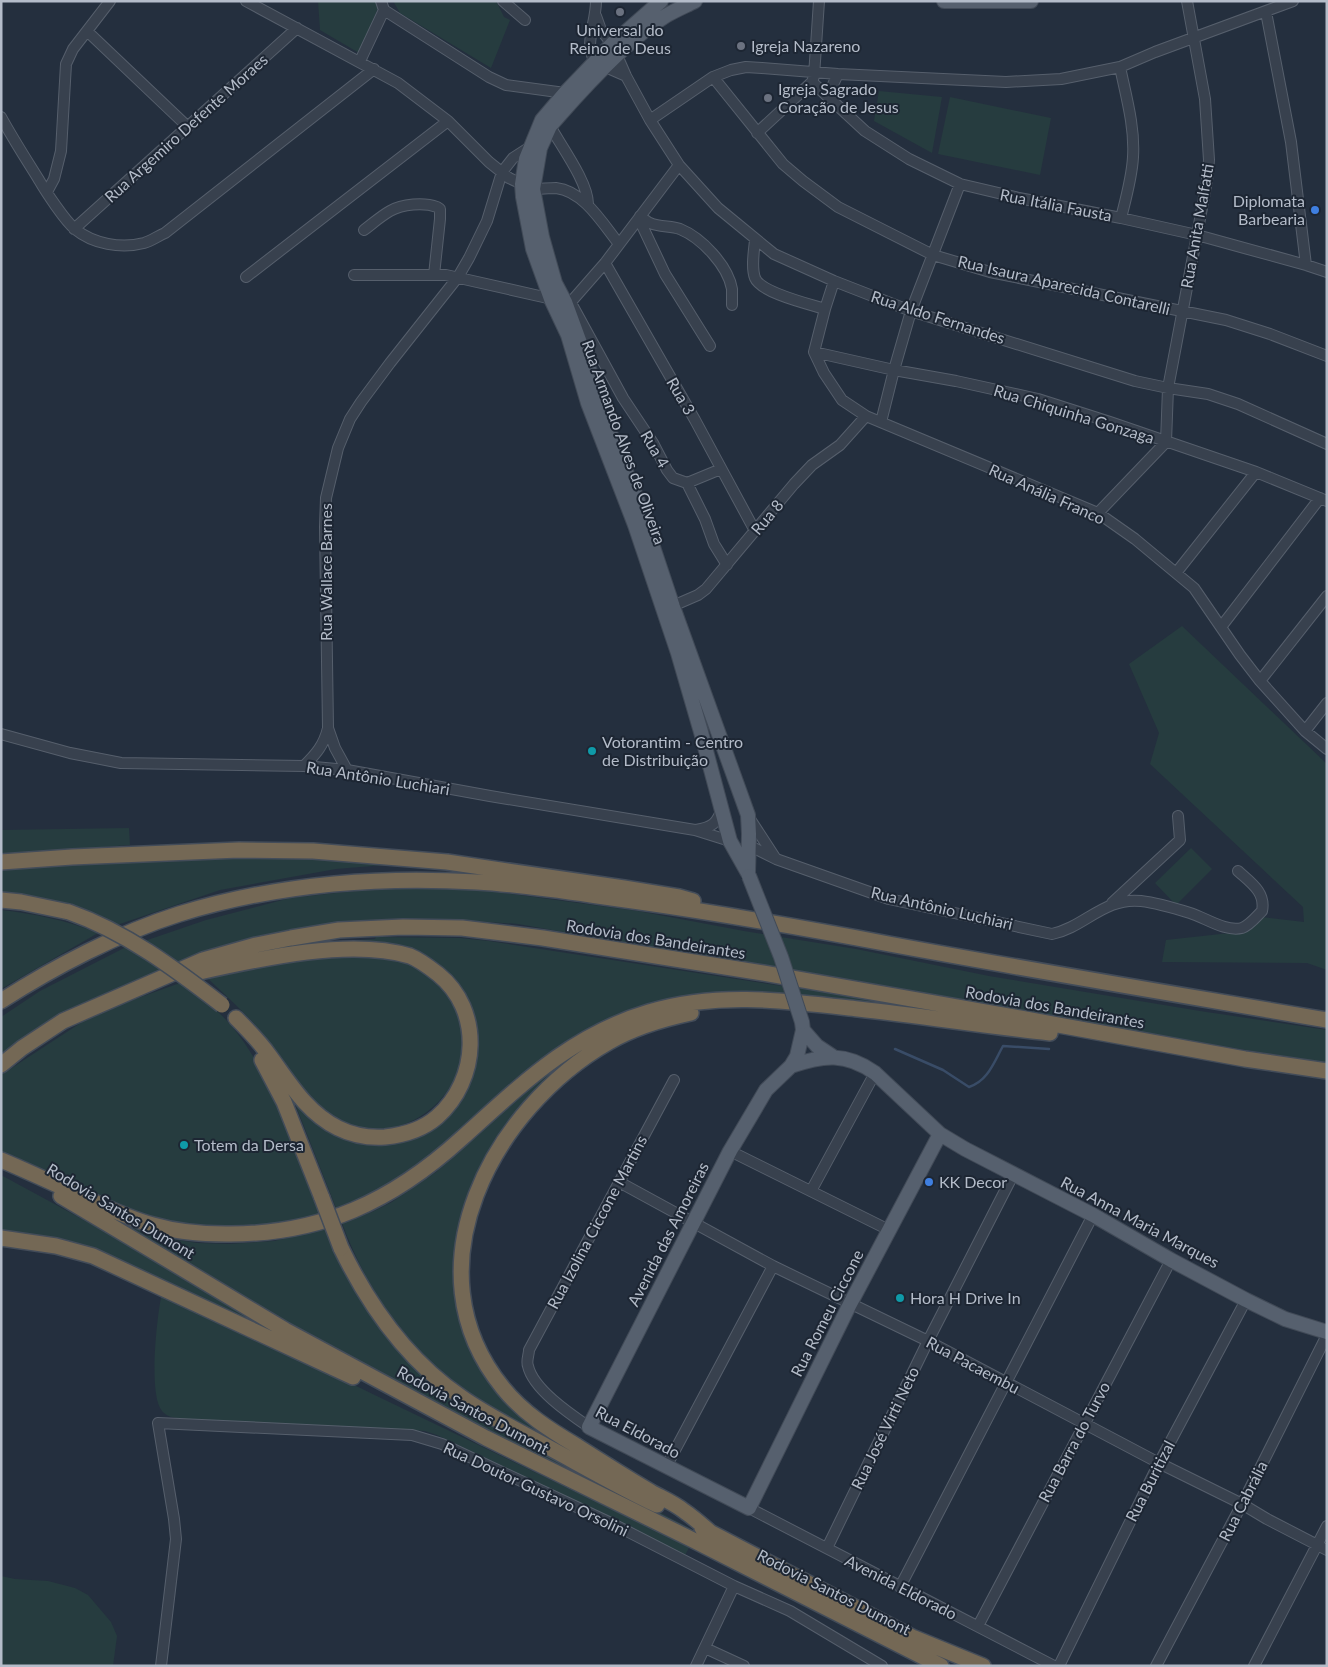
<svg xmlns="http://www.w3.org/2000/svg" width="1328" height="1667" font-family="Lato,sans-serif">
<rect width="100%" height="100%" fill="#242f3e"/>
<!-- green -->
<path fill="#263c3f" d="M318,1h59l1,7 -19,45 -39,-23z
M393,1h103l8,16 6,3 -19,48 -91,-55z
M879,91l63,6 -10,56 -58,-32z
M950,97l101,21 -11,57 -102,-21z
M1182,626l145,138v206l-20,-7 -145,-1 4,-22 73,-8 23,-15 42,5 -1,-15 -153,-143 9,-31 -30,-69z
M129,828l1,17 -129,10v-25z
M1191,848l21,21 -36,36 -21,-22z
M297,856l100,8 -61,5 -116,21 -103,35 -70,-25 -46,-8v-25l91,-5z
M421,887l45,1 172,23 106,20 112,18 133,27 211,35 127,19v33l-193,-31 -616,-108c-78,-6 -157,-7 -234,8 -56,11 -109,30 -161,54 -43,19 -85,40 -122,69v-38l39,-26 84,-43 82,-28 84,-22 83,-9z
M1,910c34,4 65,10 97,23l-97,56z
M376,937l84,1 29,3 286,44 25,3 4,-2 124,26 -148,-16 -172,24c-69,31 -120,91 -179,137 -27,22 -60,39 -93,51l-44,-112 11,15 12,12 16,9 46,12h16l15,-4 45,-30 17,-26 6,-18 2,-19 -2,-21 -33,-57 -12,-10 -18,-7 -82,-8v-2l44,-3z
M367,955c14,2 31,3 44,9 10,4 17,11 25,18 72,62 -7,179 -96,139 -36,-17 -53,-58 -77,-87 -18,-22 -39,-40 -59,-59l114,-17z
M180,983c13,9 26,18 38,29 21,19 36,45 50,70l53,134 -57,12 -78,-1 -37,-9 -148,-65v-78l81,-53 53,-23z
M608,1034l-80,68 -68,132 13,111 75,89 -3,2c-20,-11 -41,-21 -60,-33 -70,-44 -115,-104 -143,-180l30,-11 20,-10 44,-30 105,-93 20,-16z
M1,1175l116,63 182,108 -178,-83 -120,-30z
M120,1222l46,16 31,5 32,1 45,-3 52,-12 84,133 223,136 64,34 -2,3 -214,-106 -212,-114 -148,-90z
M162,1293c176,83 351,170 528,253l-5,9 -111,-55 -137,-65 -12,-4 -242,-12c-8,-1 -16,-2 -21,-8 -14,-16 -5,-97 0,-118z
M1,1576l14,3 33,2 27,7 13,7 23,27 6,14 -4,30h-112z"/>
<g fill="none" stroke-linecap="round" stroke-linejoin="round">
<!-- stream -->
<path stroke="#394c67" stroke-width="2.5" d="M895,1049l48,21 26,17c19,-6 25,-25 34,-41l46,3"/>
<!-- minor casing -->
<g stroke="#565f6c" stroke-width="12">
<path id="minor" d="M246,1l152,82 50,38 41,41 20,16 13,6
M503,1l22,19
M596,1c0,16 -6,30 -6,45 0,5 3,11 4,16l32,14
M384,10l105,67 17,8 59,8
M1266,12l25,130 15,123
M596,16l5,14 11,14 14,32 24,44 29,45 39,43 56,46 60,27 77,30 224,70 33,7 40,6 30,10 89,40
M88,32l100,95
M360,61l24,-51 -3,-9
M1120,67c6,29 15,60 13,90 -1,20 -7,41 -12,61
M713,77l70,87 20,17 35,26 95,48 57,17 236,48 44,14 57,22
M812,82l53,49 44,28 51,25 59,14 102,20 76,17 109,30 21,7
M828,95l10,-21
M1,117c12,22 25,42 38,63 7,12 26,41 36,49 18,15 46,20 69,14 7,-2 14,-7 21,-10l209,-164
M650,120l63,-43 18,-7 15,-3 16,1 76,6 168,8 55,-3 59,-12 35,-15 138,-51
M550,126c11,20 38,56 38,78
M757,133l55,-51 2,-6 5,-75
M533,189c7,0 16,-1 23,-1 28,3 47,36 63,56
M47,192l7,-13 7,-28 5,-87 7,-15 37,-48
M640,216c3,2 7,6 10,7 9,4 21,3 30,6 22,9 48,37 52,60 0,5 0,11 0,16
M639,219l26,55 45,72
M74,229l223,-201
M364,230c8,-6 17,-14 26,-19 12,-7 34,-9 47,-4l3,2v10l-6,56
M755,240c-1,11 -4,27 0,38 6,15 54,26 70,31
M605,263l90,157 60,111
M354,275h92l124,28 35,-40 74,-98
M246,277l202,-156
M834,281l-9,28 -11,43 10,21 18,27 24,16 232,97 37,26 59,49 46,67 20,26 45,50 22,18
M571,303l52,95 30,45 14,27 6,8 14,5 18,36 9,25 13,21
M814,352l80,18 62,11 82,18 72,23 146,50 71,29
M881,422l13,-52 17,-59 49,-127
M687,483l34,-14
M1098,513l68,-71 2,-54 29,-153 10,-54 2,-21 -4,-61 -18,-98
M1176,573l80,-101
M668,608l30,-13 8,-6 88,-105 18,-19 28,-20 26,-29
M1221,627l99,-129
M1260,681l67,-85
M328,728l7,20 12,22
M1305,731l22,-28
M1,734l69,19 51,10 183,3 43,4 143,26 205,34 35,11
M304,766c12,-12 20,-21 24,-38l-3,-201 1,-29 12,-50 12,-29 11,-17 29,-39 68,-86 11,-19 18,-37 15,-49 11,-14 17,-11
M748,816l28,43
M696,830c16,-3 21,-6 26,-22
M748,845l28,14 113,40 163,35c33,-7 52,-37 89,-33 17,2 33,7 49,12 16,5 35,19 52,15 8,-3 14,-11 20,-17 4,-19 -12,-29 -24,-40
M1112,903l68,-63 -2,-24
M730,1151l159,79
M619,1182l154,84 155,75 231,122 83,41 25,15 60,31
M811,1191l64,-118
M589,1427c-19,-13 -56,-38 -61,-61 -2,-5 1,-11 1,-16l145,-270
M666,1467l107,-201
M749,1508l305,158
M827,1548l101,-207 85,-166
M900,1587l193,-372
M978,1626l193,-366
M705,1648l39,18
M161,1666l15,-127 -2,-20 -16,-96 233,11 21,1 30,9 171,80 121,62 56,25 92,55
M696,1666l38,-80
M1059,1666l100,-203 87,-163
M1156,1666l86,-162 85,-169
M1254,1666l73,-140"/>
</g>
<!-- major casing -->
<g stroke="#414a57" stroke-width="16">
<path id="major" d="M661,1l-49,43 -47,49 -23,27 -16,39 -4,25 1,13 10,52 18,50 17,36 20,68 47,122 43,128 23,79 29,109 18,32
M695,1c-10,5 -19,9 -28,14 -36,22 -81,70 -109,102l-8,9 -10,22 -7,41 9,48 13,46 10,19 22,60 19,61 30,73 37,111 75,208 1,19 -1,39
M944,1h87
M802,1022l1,8 -6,26 -6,10 -25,24 -36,61 -141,276 160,81 101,-204 90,-170
M803,1030l14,16 15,10
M791,1066c32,-11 55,-14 84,7l65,61 25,15 128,66 78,45 75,40 39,19 42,13"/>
</g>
<!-- highway casing -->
<g stroke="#434c59" stroke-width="18">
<path id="highway" d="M1,862l71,-5 167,-7 74,1 134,11 177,26 55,9 14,4
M1,900l20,2 48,10
M186,975c64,-14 160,-38 224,-19 10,4 19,11 28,18 45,36 41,106 -1,143 -15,13 -33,18 -52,20 -16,1 -33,-2 -47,-9 -32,-16 -49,-46 -69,-73 -10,-14 -21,-25 -33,-37
M1,1001c53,-34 118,-68 178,-87 95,-29 198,-38 298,-32 52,3 104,12 156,19 85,12 171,27 256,43 146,27 292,51 438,76
M691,1013c-28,6 -56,14 -82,29 -116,66 -203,227 -106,346 20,25 47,42 74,58 25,16 49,31 74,46 11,6 23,11 33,19 9,6 18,14 26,21
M262,1060l22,42 38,96
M1,1065l21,-17 41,-27 140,-61 53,-15 35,-7 48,-8 64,-3 59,1 81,10 220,35 257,45 225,41 82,12
M1,1160c26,11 52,23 78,35 24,11 48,23 74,30 24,7 48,9 73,9 95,1 167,-33 236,-96 59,-53 109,-103 187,-126 69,-21 139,-11 209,-3 64,7 128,17 192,24
M61,1196l224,134 201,108 207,102 248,126
M1,1238l55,8 37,10 260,121
M341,1248c28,58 66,112 120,149 27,19 56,33 85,49 37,20 73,41 111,59
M702,1528l210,109 71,29"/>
</g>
<!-- minor -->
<use href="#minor" stroke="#38414e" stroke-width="10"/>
<!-- major -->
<use href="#major" stroke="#56606e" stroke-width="14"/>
<!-- highway -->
<use href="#highway" stroke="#746855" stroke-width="15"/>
<!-- major-bridge casing -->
<g stroke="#414a57" stroke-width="16" stroke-linecap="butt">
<path id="major-bridge" d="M749,876l32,81 21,65"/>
</g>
<!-- highway-bridge casing -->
<g stroke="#434c59" stroke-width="18" stroke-linecap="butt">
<path id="highway-bridge" d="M69,912c57,20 105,56 153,93
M322,1198l19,50"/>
</g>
<!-- major-bridge -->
<use href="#major-bridge" stroke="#56606e" stroke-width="14"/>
<!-- highway-bridge -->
<use href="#highway-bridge" stroke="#746855" stroke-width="15"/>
</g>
<!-- markers -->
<g fill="#6b7280" stroke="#1d2633" stroke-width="2">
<circle cx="620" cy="12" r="5"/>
<circle cx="741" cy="46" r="5"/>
<circle cx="768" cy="98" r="5"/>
</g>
<g fill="#3f7fe0" stroke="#1d2633" stroke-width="2">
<circle cx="1315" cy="210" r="5"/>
<circle cx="929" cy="1182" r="5"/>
</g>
<g fill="#0f9aa8" stroke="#1d2633" stroke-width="2">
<circle cx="592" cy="751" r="5"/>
<circle cx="184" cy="1145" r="5"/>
<circle cx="900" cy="1298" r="5"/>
</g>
<g text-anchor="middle" stroke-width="4" stroke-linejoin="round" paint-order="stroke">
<!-- poi labels -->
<g font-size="16" fill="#b4bcc9" stroke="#1d2633" text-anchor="start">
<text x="620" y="36" text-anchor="middle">Universal do<tspan x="620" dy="18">Reino de Deus</tspan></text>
<text x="751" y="52">Igreja Nazareno</text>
<text x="778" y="95">Igreja Sagrado<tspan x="778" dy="18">Coração de Jesus</tspan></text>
<text x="1305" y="207" text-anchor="end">Diplomata<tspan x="1305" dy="18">Barbearia</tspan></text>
<text x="602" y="748">Votorantim - Centro<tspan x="602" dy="18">de Distribuição</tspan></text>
<text x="194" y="1151">Totem da Dersa</text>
<text x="939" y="1188">KK Decor</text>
<text x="910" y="1304">Hora H Drive In</text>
</g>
<!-- street labels -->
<g font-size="16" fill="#b4bcc9" stroke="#1d2633">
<text transform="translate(186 128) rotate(-42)" y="6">Rua Argemiro Defente Moraes</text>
<text transform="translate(1056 205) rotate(11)" y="6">Rua Itália Fausta</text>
<text transform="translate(1197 226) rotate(-80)" y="6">Rua Anita Malfatti</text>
<text transform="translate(1064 285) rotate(13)" y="6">Rua Isaura Aparecida Contarelli</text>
<text transform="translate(938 317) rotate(18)" y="6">Rua Aldo Fernandes</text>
<text transform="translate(681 396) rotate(60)" y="6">Rua 3</text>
<text transform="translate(1074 414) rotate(17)" y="6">Rua Chiquinha Gonzaga</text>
<text transform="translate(624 442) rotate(70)" y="6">Rua Armando Alves de Oliveira</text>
<text transform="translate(655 449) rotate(60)" y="6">Rua 4</text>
<text transform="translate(1047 494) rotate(24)" y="6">Rua Anália Franco</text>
<text transform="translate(767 517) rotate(-50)" y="6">Rua 8</text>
<text transform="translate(326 572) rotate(-90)" y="6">Rua Wallace Barnes</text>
<text transform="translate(378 778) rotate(9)" y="6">Rua Antônio Luchiari</text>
<text transform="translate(942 908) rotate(13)" y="6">Rua Antônio Luchiari</text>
<text transform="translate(656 939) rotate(9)" y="6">Rodovia dos Bandeirantes</text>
<text transform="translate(1055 1007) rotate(10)" y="6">Rodovia dos Bandeirantes</text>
<text transform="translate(121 1211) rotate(31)" y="6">Rodovia Santos Dumont</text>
<text transform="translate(597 1222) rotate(-62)" y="6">Rua Izolina Ciccone Martins</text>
<text transform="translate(1140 1222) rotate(28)" y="6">Rua Anna Maria Marques</text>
<text transform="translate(668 1234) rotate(-63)" y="6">Avenida das Amoreiras</text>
<text transform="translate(827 1313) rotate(-63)" y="6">Rua Romeu Ciccone</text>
<text transform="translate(973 1365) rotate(28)" y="6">Rua Pacaembu</text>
<text transform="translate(473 1410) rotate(28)" y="6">Rodovia Santos Dumont</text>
<text transform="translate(885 1428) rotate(-64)" y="6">Rua José Virti Neto</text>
<text transform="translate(638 1432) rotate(28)" y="6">Rua Eldorado</text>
<text transform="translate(1074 1442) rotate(-62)" y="6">Rua Barra do Turvo</text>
<text transform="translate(1150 1481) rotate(-63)" y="6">Rua Buritizal</text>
<text transform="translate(536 1489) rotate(25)" y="6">Rua Doutor Gustavo Orsolini</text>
<text transform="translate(1243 1501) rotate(-63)" y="6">Rua Cabrália</text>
<text transform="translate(901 1587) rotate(27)" y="6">Avenida Eldorado</text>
<text transform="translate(834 1592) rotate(27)" y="6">Rodovia Santos Dumont</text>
</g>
</g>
<!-- border -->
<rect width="1328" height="1667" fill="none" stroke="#b4bcc9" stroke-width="5"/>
</svg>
